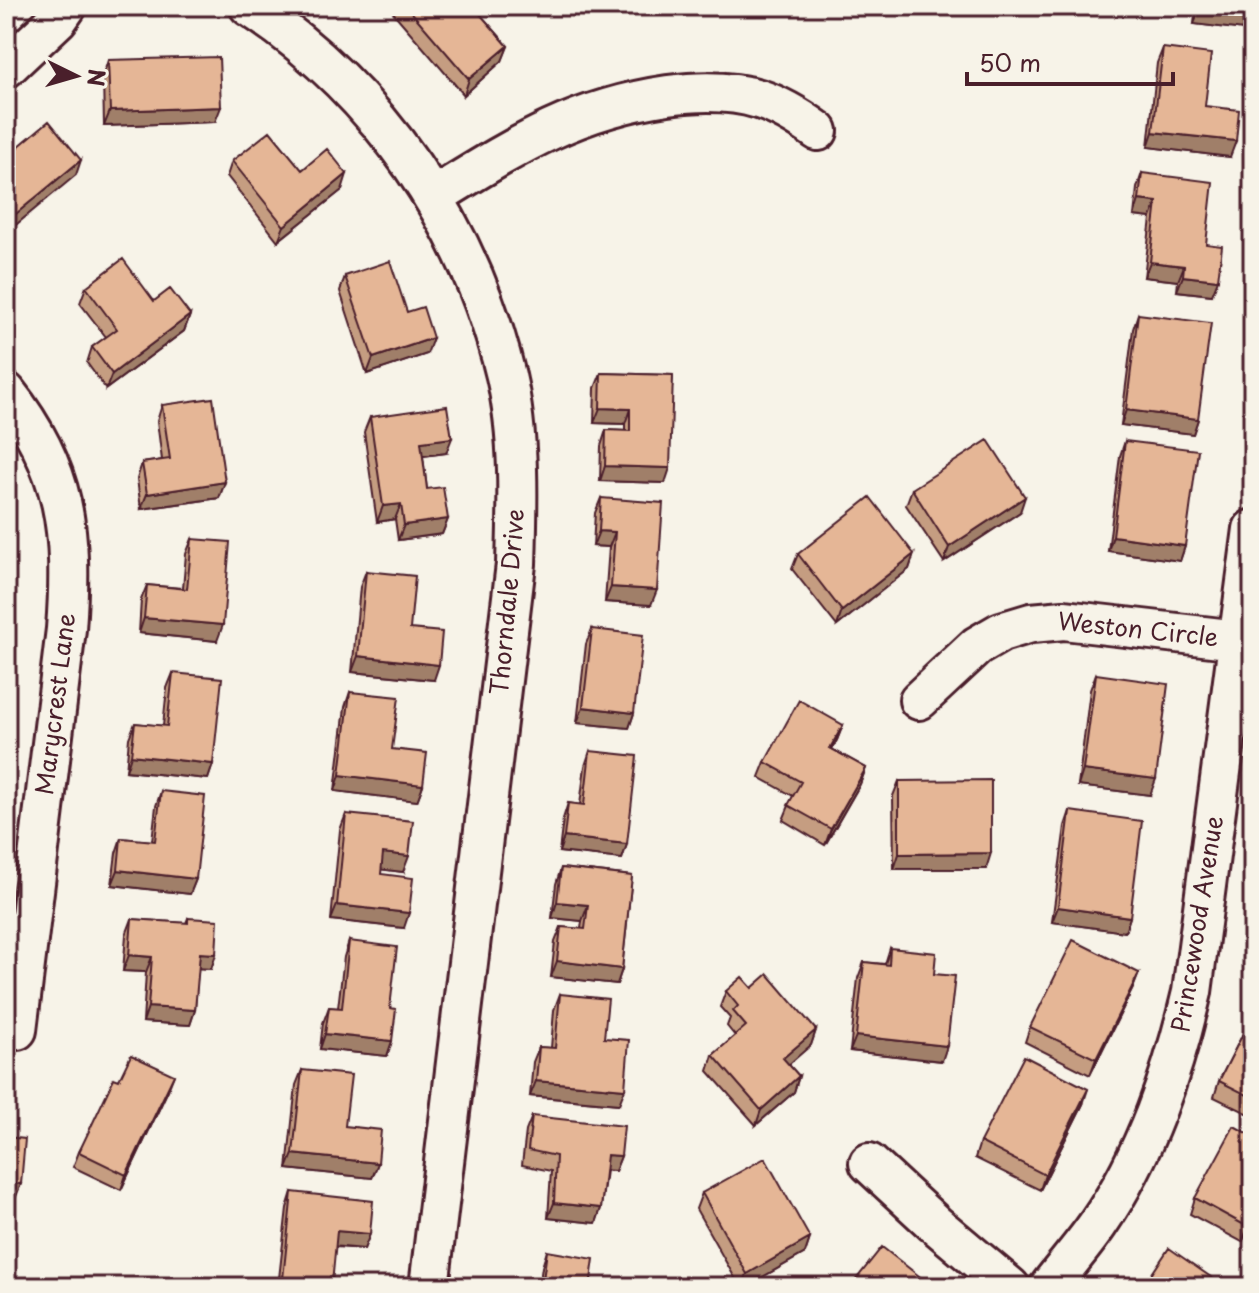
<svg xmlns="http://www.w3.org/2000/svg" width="1259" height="1293" font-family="'Playpen Sans',sans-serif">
<rect width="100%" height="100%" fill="#f7f3e8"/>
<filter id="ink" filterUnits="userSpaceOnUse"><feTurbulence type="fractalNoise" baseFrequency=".0125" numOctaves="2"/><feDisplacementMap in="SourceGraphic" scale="16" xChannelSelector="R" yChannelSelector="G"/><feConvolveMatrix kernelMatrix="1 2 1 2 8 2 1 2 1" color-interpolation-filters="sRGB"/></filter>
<g filter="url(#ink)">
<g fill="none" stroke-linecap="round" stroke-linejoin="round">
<!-- minor casing -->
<g stroke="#4a1f2b" stroke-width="44">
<path id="minor" d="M249,6c130,85 221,219 257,370 14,61 12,126 10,188l-87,723
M6,68l52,-49 9,-13
M433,197c80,-49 139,-88 235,-102 30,-4 62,-5 91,4 22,7 41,19 59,32
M6,392c61,77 67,142 60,237l-49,401
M919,700l58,-54 24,-14 30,-9 33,-3 174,20
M869,1163l66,61 75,63
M1049,1287c16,-21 34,-41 49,-63 48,-70 75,-151 94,-232l61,-463"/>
</g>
<!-- minor -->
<use href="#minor" stroke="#f7f3e8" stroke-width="38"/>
</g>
<!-- wall -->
<path fill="#c59d81" stroke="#4a1f2b" stroke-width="2" d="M391,6h82l35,40 -6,15 -38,34 -74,-86z
M1196,6h55l-7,24 -50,-6z
M1163,48l42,58 25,51 -82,-10 9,-84z
M108,60l107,62 -111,4 -1,-50z
M232,161l110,29 -64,51 -51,-65z
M1142,173l64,71 6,51 -35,-4 1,-10 -34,-4 7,-59 -17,-2 3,-28z
M345,276l62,36 20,42 -60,20 -27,-83z
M86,287l68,14 36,14 -6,16 -78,58 -19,-26 5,-16 14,-10 -26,-34z
M1138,314l60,105 -5,15 -72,-9 12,-96z
M601,373l72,2 -8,108 -65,-2 1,-35 5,-16 19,1v-7l-31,-1 1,-35z
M162,405l63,77 -6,16 -78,11 -4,-30 5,-16 20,-3 -5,-39z
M370,417l76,36 -23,3 4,33 21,30 -6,15 -44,6 -3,-21 -18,3 -13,-90z
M1125,441l60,105 -5,15 -72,-10 12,-95z
M912,489l108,23 -76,50 -38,-57z
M601,498l50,107 -46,-3 4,-55 -16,-1 2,-33z
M192,539l25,102 -78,-8 2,-33 6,-15 36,3 3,-34z
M798,554h116l-5,15 -72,57 -45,-57z
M366,571l44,58 24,51 -82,-8 8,-85z
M592,629l42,84 -5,15 -52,-5 9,-79z
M173,673l40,91 -5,15 -82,-8 3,-33 6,-15 28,3 4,-38z
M1096,674l54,121 -72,-9 12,-96z
M350,692l42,57 31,36 -6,16 -82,-10 10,-84z
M843,725l-6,15 -5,9 34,19 -6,16 -35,61 -42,-25 10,-24 -34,-19 6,-15z
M590,751l37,93 -5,15 -63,-7 4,-33 5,-16 12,2 5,-39z
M899,781l87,88h-92l-1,-73z
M161,791l35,88 -6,15 -78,-9 4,-32 5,-15 31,3 4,-35z
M1070,811l60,106 -5,15 -73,-10 13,-96z
M346,814l57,58 -22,-3v5l23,54 -73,-8 9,-90z
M561,868l71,8 -10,93 -5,15 -66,-7 4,-35 6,-15 20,2 1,-8 -30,-3 4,-34z
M188,918l28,36 -5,15 -13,-1 -3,42 -5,15 -47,-3 3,-50 -23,-1 3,-36 6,-16 54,4z
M349,941l41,67 2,33 -5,15 -67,-7 3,-26 6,-16 9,1 6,-51z
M890,948l52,113 -92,-10 8,-73 6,-16 21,2z
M1139,973l-6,15 -43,87 -65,-33 5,-15z
M752,988l64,42 -5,15 -23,19 11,12 -5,16 -38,33 -48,-54 5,-16 22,-19 -8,-10 3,-8 -10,-11 6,-16z
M560,994l59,110 -89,-8 3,-34 6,-15 12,1 3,-38z
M1253,1014v102l-39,-19 5,-16z
M302,1070l43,56 33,37 -6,15 -85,-9 9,-84z
M119,1080l49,10 -47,100 -48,-23 6,-15z
M1083,1104l-43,86 -65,-32 5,-16z
M532,1116l89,40 -6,15 -9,-1 -5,38 -5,15 -48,-5 3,-47 -29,-6 4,-34z
M292,1192l78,42 -6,15 -29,-2 -5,40h-52l9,-79z
M702,1193l108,45 -5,15 -60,34h-5l-44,-78z
M1195,1198l58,23 -11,21 -52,-28z
M547,1251l43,36h-51l3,-20z"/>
<!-- shaded-wall -->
<path fill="#a07f69" stroke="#4a1f2b" stroke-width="2" d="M1200,9l50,6 -6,15 -50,-6z
M508,46l-6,15 -38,34 5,-16z
M221,107l-6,15 -111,4 6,-15z
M1153,132l83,9 -6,16 -82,-10z
M81,160l-5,15 -70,58v-11z
M347,174l-5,16 -64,51 6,-15z
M1139,200l18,2 -6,16 -17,-2z
M1150,262l34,4 -6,15 -34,-4z
M1183,276l35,4 -6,15 -35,-4z
M190,315l-6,16 -78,58 6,-15z
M433,338l-6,16 -60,20 6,-16z
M600,408l30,1 -5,15 -31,-1z
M1126,410l72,9 -5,15 -72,-9z
M452,438l-6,15 -31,4 6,-15z
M605,466l65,2 -5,15 -65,-2z
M225,482l-6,16 -78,11 6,-15z
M1025,497l-5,15 -76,50 5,-15z
M401,504l-6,15 -18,3 6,-16z
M448,519l-6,15 -44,6 6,-15z
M599,531l16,1 -6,15 -16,-1z
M1113,536l72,10 -5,15 -72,-10z
M914,554l-5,15 -72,57 5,-15z
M611,587l46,3 -6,15 -46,-3z
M144,618l79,7 -6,16 -78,-8z
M358,656l81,9 -5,15 -82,-8z
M583,707l51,6 -5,15 -52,-5z
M843,725l-6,15 -13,23 6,-15z
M131,755l82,9 -5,15 -82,-8z
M866,768l-6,16 -35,61 6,-16z
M1083,770l73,9 -6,16 -72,-9z
M340,775l83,10 -6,16 -82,-10z
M564,837l63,7 -5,15 -63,-7z
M383,853l26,3 -6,16 -26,-3z
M991,853l-5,16h-92l5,-15z
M118,870l78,9 -6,15 -78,-9z
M557,902l31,3 -6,16 -30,-3z
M337,905l72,8 -5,15 -73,-8z
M1058,907l72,10 -5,15 -73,-10z
M200,953l16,1 -5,15 -17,-1z
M129,955l23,2 -6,15 -23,-1z
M557,961l65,8 -5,15 -66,-7z
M1139,973l-6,15 -43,87 6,-16z
M148,1007l47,3 -5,15 -47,-3z
M816,1030l-5,15 -33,29 5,-16z
M325,1034l67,7 -5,15 -67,-7z
M856,1036l91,10 -5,15 -92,-10z
M174,1075l-6,15 -47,100 5,-15z
M799,1076l-5,16 -38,33 5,-15z
M536,1081l89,8 -6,15 -89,-8z
M1088,1089l-5,15 -43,86 5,-15z
M293,1154l85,9 -6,15 -85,-9z
M607,1155l14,1 -6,15 -13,-1z
M6,1182l15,2 -6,15 -9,-1z
M554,1203l47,5 -5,15 -48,-5z
M1253,1216v5l-11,21 6,-15z
M337,1231l33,3 -6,15 -32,-3z
M810,1238l-5,15 -60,34h-3l5,-13z
M283,1279l49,5 -2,3h-50z"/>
<!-- building -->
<path fill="#e5b696" stroke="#4a1f2b" stroke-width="2" d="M406,6h67l35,40 -39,33z
M1200,6h51l-1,9 -50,-6z
M1163,48l48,6 -6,52 34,4 -3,31 -83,-9z
M219,57l2,50 -111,4 -2,-51z
M49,121l32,39 -75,62v-65z
M270,131l32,39 25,-21 20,25 -63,52 -52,-65z
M1142,173l71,9 -7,62 16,2 -4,34 -35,-4 1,-10 -34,-4 7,-60 -18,-2z
M123,259l31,42 16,-12 20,26 -78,59 -20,-27 25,-18 -31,-42z
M390,261l17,51 16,-5 10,31 -60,20 -28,-82z
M1138,314l73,9 -13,96 -72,-9z
M601,373l72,2 -3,93 -65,-2 1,-36 24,1v-22l-30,-1z
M213,398l12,84 -78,12 -5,-31 28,-4 -8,-54z
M447,406l5,32 -31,4 6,47 16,-2 5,32 -44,6 -3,-21 -18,2 -13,-89z
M988,440l37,57 -76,50 -37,-58z
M1125,441l73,9 -13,96 -72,-10z
M870,497l44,57 -72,57 -44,-57z
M601,498l62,5 -6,87 -46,-3 4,-55 -16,-1z
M192,539l38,3 -7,83 -79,-7 3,-33 40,4z
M366,571l49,5 -5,53 32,3 -3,33 -81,-9z
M592,629l51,6 -9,78 -51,-6z
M173,673l49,5 -9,86 -82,-9 4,-32 32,3z
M1096,674l72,10 -12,95 -73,-9z
M350,692l49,5 -7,52 35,4 -4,32 -83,-10z
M799,700l44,25 -13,23 36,20 -35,61 -43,-24 13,-23 -36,-20z
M590,751l47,5 -10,88 -63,-7 4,-34 16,2z
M991,780v73l-92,1v-73z
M161,791l44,5 -9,83 -78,-9 3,-32 34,3z
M1070,811l72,10 -12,96 -72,-10z
M346,814l67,7 -4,35 -26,-3 -2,21 32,4 -4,35 -72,-8z
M561,868l71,8 -10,93 -65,-8 4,-34 24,2 3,-24 -31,-3z
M188,918l30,2 -2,34 -16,-1 -5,57 -47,-3 4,-50 -23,-2 3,-36 56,4z
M1073,940l66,33 -43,86 -66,-32z
M349,941l48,6 -7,61 6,1 -4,32 -67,-7 4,-27 13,1z
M890,948l46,5 -2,21 21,2 -8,70 -91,-10 8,-74 25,3z
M768,974l48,56 -33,28 16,18 -38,34 -48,-55 33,-29 -13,-15 5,-5 -12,-15 16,-14 10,11z
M560,994l48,5 -4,39 25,2 -4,49 -89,-8 3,-34 16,1z
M1253,1014v84l-34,-17z
M131,1055l43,20 -48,100 -47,-23 35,-74 5,2z
M1024,1056l64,33 -43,86 -65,-33z
M302,1070l49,5 -6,51 36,4 -3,33 -85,-9z
M532,1116l92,10 -3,30 -14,-1 -6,53 -47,-5 2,-47 -28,-6z
M1234,1126l19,10v80l-5,11 -53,-29z
M6,1137l19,2 -4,45 -15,-2z
M765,1158l45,80 -63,36 -45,-81z
M292,1192l81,9 -3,33 -33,-3 -5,53 -49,-5z
M882,1247l51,40h-83z
M1169,1248l49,34 -3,5h-72z
M547,1251l47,8 -4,28h-48z"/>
</g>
<g text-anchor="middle" stroke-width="6" stroke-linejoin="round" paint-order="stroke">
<!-- street labels -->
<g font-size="24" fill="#4a1f2b" stroke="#f7f3e8">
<text transform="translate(508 602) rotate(-85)" y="8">Thorndale Drive</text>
<text transform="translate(1138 630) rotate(6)" y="8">Weston Circle</text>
<text transform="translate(56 704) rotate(-83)" y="8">Marycrest Lane</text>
<text transform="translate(1198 924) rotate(-81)" y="8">Princewood Avenue</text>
</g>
</g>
<!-- margin -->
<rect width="1259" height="1293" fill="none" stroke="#f7f3e8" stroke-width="32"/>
<rect x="16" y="16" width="1227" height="1261" fill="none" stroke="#4a1f2b" stroke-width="3" filter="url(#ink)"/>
<!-- north arrow -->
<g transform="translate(76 76) rotate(95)" stroke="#f7f3e8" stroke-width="6" paint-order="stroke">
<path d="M0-6L14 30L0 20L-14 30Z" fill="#4a1f2b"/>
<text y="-12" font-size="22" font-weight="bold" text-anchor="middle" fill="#4a1f2b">N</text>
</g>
<!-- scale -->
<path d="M967 72v12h206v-12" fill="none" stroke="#4a1f2b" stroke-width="4"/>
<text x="979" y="72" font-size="24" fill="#4a1f2b" stroke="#f7f3e8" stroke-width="6" paint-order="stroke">50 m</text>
</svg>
